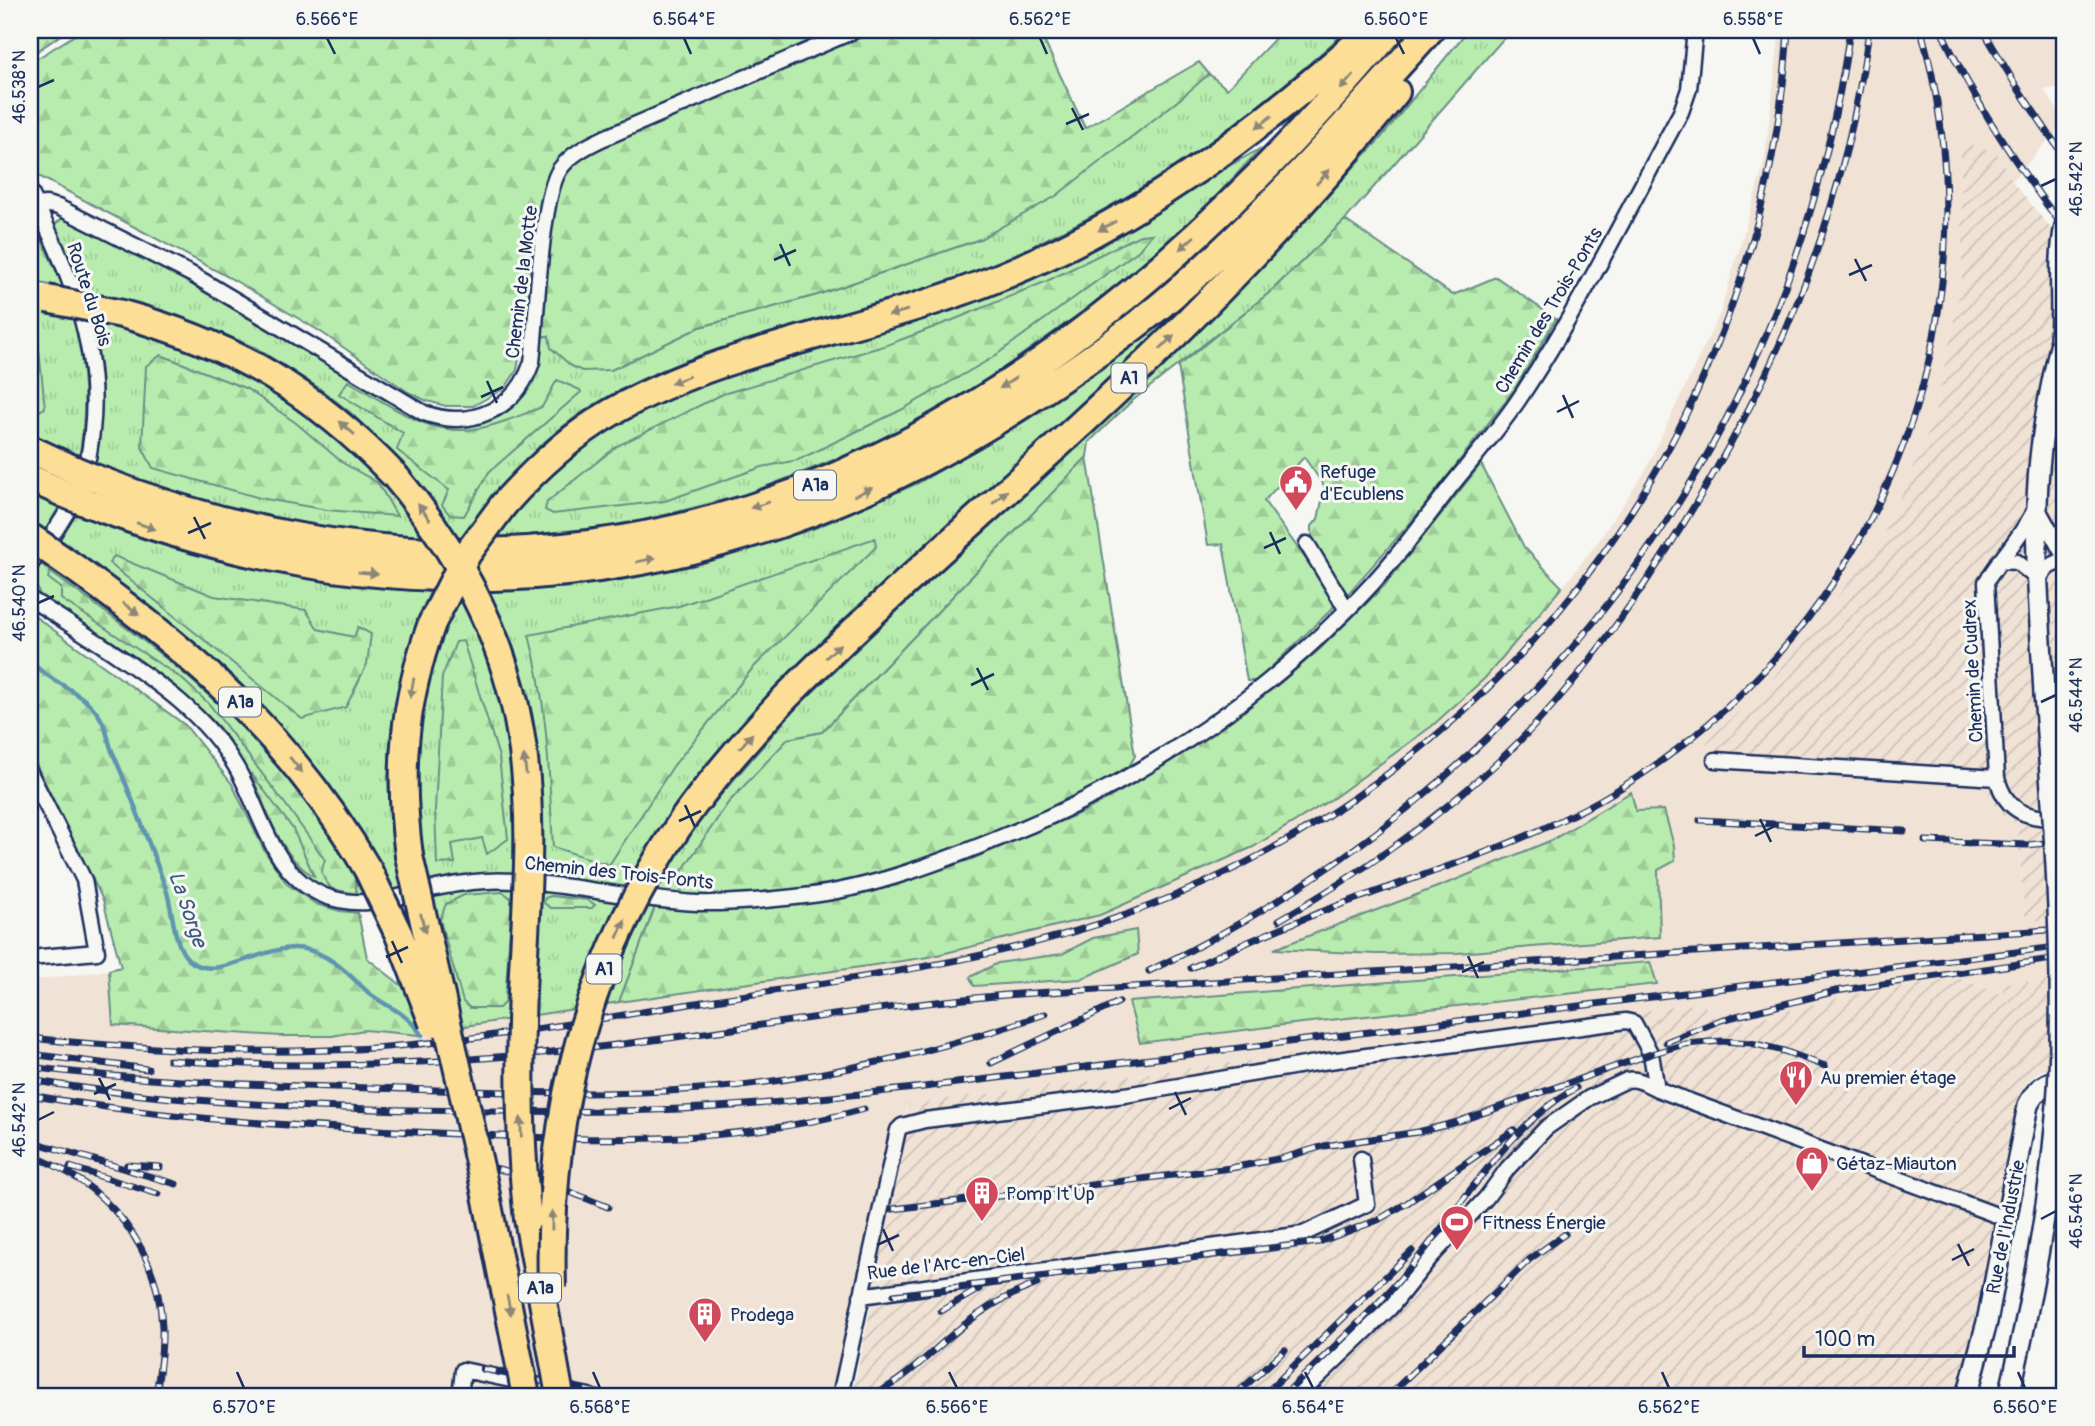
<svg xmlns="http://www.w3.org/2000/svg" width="2095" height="1426" font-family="Pangolin,sans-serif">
<defs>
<pattern id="industrial-furrows" width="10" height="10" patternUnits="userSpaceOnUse" patternTransform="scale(1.75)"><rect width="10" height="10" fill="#f0e2d5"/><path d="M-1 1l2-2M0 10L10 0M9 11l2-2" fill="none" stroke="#cdc2b9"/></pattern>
<pattern id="grass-tufts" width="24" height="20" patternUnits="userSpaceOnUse" patternTransform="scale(1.75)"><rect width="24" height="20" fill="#b8ecae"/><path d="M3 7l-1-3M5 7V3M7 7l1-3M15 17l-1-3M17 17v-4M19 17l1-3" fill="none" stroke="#9ecb98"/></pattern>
<pattern id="forest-firs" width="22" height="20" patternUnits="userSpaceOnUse" patternTransform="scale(1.75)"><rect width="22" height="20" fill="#b8ecae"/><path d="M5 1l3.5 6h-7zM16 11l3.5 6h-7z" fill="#9ecb98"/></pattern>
</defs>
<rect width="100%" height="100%" fill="#f6f6f2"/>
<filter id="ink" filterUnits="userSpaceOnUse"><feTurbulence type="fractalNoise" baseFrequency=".0143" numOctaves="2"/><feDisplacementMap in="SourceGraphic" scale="14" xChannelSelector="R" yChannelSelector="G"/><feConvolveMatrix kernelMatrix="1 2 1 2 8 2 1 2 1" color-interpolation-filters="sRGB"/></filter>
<g filter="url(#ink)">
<!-- built -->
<path fill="#f0e2d5" d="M1780,30h285v56l-21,4 21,31 -53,60 -16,-30 -35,-9 1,138 -28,138 -33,78 -19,41 -64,85 -55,68 -59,53 13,10 145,9v18l123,4 15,30 17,10 8,96 40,1v54l-15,6 -44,2 -4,11 -44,-16 -107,17 -132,32 -16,-24 -795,101 -50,174 -26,118h-802v-415l79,-11 4,55 168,11h51l32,-6 56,5 71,-15 438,-63 458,-197 45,-34 53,-48 58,-66 54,-69 47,-70 76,-160 44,-149z"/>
<!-- industrial -->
<path fill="url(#industrial-furrows)" d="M1961,142l35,9 16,30 53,65v675l-40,-1 -8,-96 -17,-10 -15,-30 -124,-4v-18l-144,-9 -13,-10 59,-53 55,-68 64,-85 19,-41 33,-78 28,-138z
M1958,978l43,16 4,-11 45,-2 -2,87 -13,6 -15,19 -22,106 -5,41 -36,156h-1105l22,-105 34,-187 795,-101 17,24 131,-32z"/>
<!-- grass -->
<path fill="url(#grass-tufts)" stroke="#6a8e86" stroke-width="2" d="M1283,30h64c-92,84 -183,153 -297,207 -17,9 -34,18 -52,26 -65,26 -134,44 -201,63 -77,22 -157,45 -223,92 -49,35 -83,80 -118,128l-83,-111 -22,-22 -32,-25 -63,-40 -62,-26 -35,-12 -76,-18 -29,-67 9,-7 102,51 251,148c12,4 23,9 36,9 36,2 75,-21 83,-57 3,-10 3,-22 4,-32l10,-1 62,34 89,-43 117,-32 163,-56 133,-87 96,-78 18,15z
M1468,30h43l-166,190 -76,73 -137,108 -43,41 -2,15 -265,275 -34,7 -105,157 -31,-1 43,-70 98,-114 105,-101 188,-171 126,-121 168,-179z
M1261,148l-66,71 -83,72 -130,92 -106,60 -129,51 -122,31 -138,14 37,-43 66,-57 50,-30 510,-198z
M1272,218l-73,81 -312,287 -258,304c-43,-7 -86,-16 -129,-17 -26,-1 -51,6 -75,12l-13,-128 9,-69 35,-95 116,-6 120,-21 121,-37 105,-46 87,-50 88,-61z
M40,236l24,52 -34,-7v-42z
M30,305l43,9c12,51 15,91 6,144l-49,-24z
M91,317l32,7 136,53 100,76 74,86 -23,-1 -132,-17 -61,-14 -124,-43c13,-50 12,-97 -2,-147z
M30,493l29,14 -16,27 -13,-9z
M75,513c116,49 231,70 355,79 -41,95 -54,195 -28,296l-14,3 -57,-98 -274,-248z
M39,563l74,47 72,58 76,73 41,50 68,104c-105,4 -99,-113 -154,-171 -50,-53 -116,-89 -176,-129 -6,-12 -6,-20 -1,-32z
M512,886l143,21 -36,95 -160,25 -32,-129 53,-11z"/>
<!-- forest -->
<path fill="url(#forest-firs)" stroke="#6a8e86" stroke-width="2" d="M32,30h36l-38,26v-25z
M83,30h956l46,98 114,-66 10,12 -29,25 -124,97 -76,43 -163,56 -117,32 -89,43 -29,1 -11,-5 -20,-18 -2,-12h-26l-6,34 -12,18 -32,18h-27l-19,-5 -19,-9 -87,-60 -87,-52 -201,-107 -3,-9v-101z
M1345,220l108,75 43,-18 60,42 -42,71 -96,124 -71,81 -35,-50v-19l6,-7 7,-32 -21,-30 -40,44 70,97 -1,10 -76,73h-10l-24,-137 -15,1 -30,-179 91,-73z
M1152,234l-13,16 -147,108 -91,52 -103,50 -36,7 -97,34 -112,13 -8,-4 2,-8 70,-56 106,-52 164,-49 66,-25 94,-39 93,-46z
M30,332l8,8 7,68 -13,7 -2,-1z
M161,355l86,34 49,34 47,40 35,20 19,33 -70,-6 -67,-12 -107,-30 -11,-21 4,-81z
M557,380l23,10 1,2 -92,80 -25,44 -14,-1 -8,-10 7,-15 -52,-40 6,-17 -64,-39 9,-13c43,24 81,58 133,47 21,-4 42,-14 61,-21z
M1087,457l48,299 -8,14 -50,27 -113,47 -98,33 -54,12 -67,6 -62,1 -5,-19 50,-74 60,-64 34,-7z
M1481,464l43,83 38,40 -77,91 -53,48 -97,71 -82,50 -153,68 -171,42 -310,45 36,-95 49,3 107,-7 57,-10 104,-34 113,-48 54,-30 77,-51 63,-46 41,-35 64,-63z
M875,538l1,9 -124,122 -78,96 -65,100 -56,-18c-4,-71 -5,-142 -24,-212l150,-29z
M114,556l100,40 92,14 12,19 36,8 4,-10 13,7 -4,30 -21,43 -44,12 -193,-156z
M50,572c97,69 193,140 264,238 11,17 28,34 37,52 4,9 4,22 6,32l-25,-5c-9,-10 -13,-17 -7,-29l-39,-55 -77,-101 -28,-26 -120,-79v-11l-13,-10z
M33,615l152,110 47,59 32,66 23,34 29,20 24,7 18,2 9,45 39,31 14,46 -56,-5 -32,6h-51l-168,-11 -4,-55 12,-3 -18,-67 -73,-148v-136z
M463,641l36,116 9,82 -21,15 -5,-16 -30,6 3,19 -18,1 -2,-55 7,-132 14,-35z
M251,773l42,56 21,47c-33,-16 -49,-70 -63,-103z
M1631,792l5,19 28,-1 10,36 1,15 -17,9 2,67 -203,16 -81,1 -102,-5 179,-68 99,-41z
M503,892l9,7 -7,103 -6,6h-29l-7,-6 -23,-82 6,-16 18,-9z
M551,896l37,4 7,5 -3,3h-41l-7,-5 1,-5z
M1136,930l2,24 -57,25 -107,7 -4,-9 28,-14 64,-9 31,-16z
M1650,962l7,22 -373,41 -144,18 -11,-41z"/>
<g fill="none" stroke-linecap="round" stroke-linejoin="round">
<!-- stream -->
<path stroke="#5e95b1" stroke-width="4.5" d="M30,645v16c21,23 58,31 72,60 5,9 6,20 10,30 20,45 37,92 54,138 7,20 7,56 22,70 30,28 79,-21 121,-9 26,8 41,26 60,43 10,9 24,14 35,23 7,5 13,13 18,19"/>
<!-- street casing -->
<g stroke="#1b2f5e" stroke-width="19">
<path id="street" d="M30,191c36,76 72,153 62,240 -2,19 -5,40 -13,58 -13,28 -31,52 -49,76
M36,205l10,-1 12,3 135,68 231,138c47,17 93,-4 108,-51 5,-42 8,-163 28,-193 11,-15 27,-23 44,-31l252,-108
M2037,507l28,51
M2035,509c-13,27 -34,48 -49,73l11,196c10,38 34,39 68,42
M1307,544l40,66
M1999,561l18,1 21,17 10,-12 17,-8
M30,599c24,14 48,31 72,46 52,35 102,67 134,122 26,44 35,108 89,129 39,15 77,-1 116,-9 24,-5 49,-8 74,-6 61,4 121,19 182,22 35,1 72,-3 107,-7 68,-7 142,-36 205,-62 127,-51 242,-128 338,-224 39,-38 71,-81 104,-124 24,-30 51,-60 72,-93 59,-90 107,-187 158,-281l8,-23 6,-59
M1715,760l282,18
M30,773l54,107 13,72 -67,6
M861,1296l442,-62 64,-30 -6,-45
M460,1396l3,-26 126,26
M840,1396l58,-266 4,-4 23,-6 200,-25 197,-33 304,-41 8,2 17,31 6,35
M1298,1396l92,-88 40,-50 56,-60 22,-30 38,-40 43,-30 38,-18c11,-2 20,4 30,9l350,130"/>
</g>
<!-- secondary casing -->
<g stroke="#1b2f5e" stroke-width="24">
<path id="secondary" d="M2060,338c3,-37 -3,-76 5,-112
M2044,694c-3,-62 -9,-125 -7,-188 1,-59 13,-122 28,-179
M1967,1396l20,-74 41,-217c9,-17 18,-24 37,-27"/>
</g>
<!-- highway casing -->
<g stroke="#1b2f5e" stroke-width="32">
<path id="highway" d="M122,314c112,30 193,79 273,162
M30,449l45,21
M92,477c270,108 555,101 814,-34 191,-99 348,-251 485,-413
M30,478l35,16
M82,501c335,131 653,92 952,-104 43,-29 86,-58 126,-91 99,-82 184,-181 270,-276
M504,504c32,-36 67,-68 108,-92 120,-68 262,-83 388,-135 143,-58 258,-146 372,-247
M76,569c121,87 216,170 292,301
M784,699c96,-97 199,-185 299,-277 111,-102 219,-212 313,-330
M409,856c-11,-84 -6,-153 23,-233
M528,1219l25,138"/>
</g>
<!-- street -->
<use href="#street" stroke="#f6f6f2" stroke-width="14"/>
<!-- secondary -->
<use href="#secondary" stroke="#f6f6f2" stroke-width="19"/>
<!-- highway -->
<use href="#highway" stroke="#fcde96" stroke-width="26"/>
<!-- rail casing -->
<g stroke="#1b2f5e" stroke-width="7">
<path id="rail" d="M1941,30c33,71 76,137 124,199
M1983,30l32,54 50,74
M1700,820l204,11
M1925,841l102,4 38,-4
M1279,920c79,-45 153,-97 220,-159 66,-62 120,-136 169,-213 105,-163 175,-324 201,-518
M1191,968c53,-25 107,-48 162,-68 84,-30 171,-57 249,-101 269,-154 403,-470 319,-769
M1149,971c378,-181 642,-523 701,-941
M30,1038c114,12 228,17 343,10 110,-8 220,-28 329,-46 143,-23 290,-39 426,-88 378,-137 635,-484 660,-884
M1666,1042l55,-22 115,-29 229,-34
M30,1054l118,15
M169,1060c146,11 293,3 439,-14 137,-17 273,-41 410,-52l1047,-65
M991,1063l128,-61
M30,1067c113,15 228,18 342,21 109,3 219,9 328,1 118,-9 233,-36 345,-75
M30,1080c126,21 253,27 380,30 91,1 181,3 271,-1 82,-4 162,-13 243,-22l1141,-141
M30,1095c134,24 270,32 407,38 144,7 287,15 427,-24
M30,1141l146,43
M30,1155c75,27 129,91 132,172 1,23 -3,46 -6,69
M473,1163l59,14 76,30
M127,1165l33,2
M70,1167l88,27
M893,1209l338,-41 52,-10 41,-12 94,-14 36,-9 197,-69 34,-10 37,-3 29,2 33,8 41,15
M894,1295l425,-53 59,-22 29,-17 107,-73
M941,1311l38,-22
M483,1369l129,27
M871,1396c42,-19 70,-57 108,-82 18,-13 37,-22 58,-30
M1234,1396l51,-46
M1263,1396l149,-145
M1283,1396c44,-43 91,-85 131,-133 49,-58 94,-138 162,-175
M1388,1396l142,-137 35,-25"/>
</g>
<!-- rail -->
<use href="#rail" stroke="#f6f6f2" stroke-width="4.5" stroke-dasharray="13" stroke-linecap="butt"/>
<!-- secondary-bridge casing -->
<g stroke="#1b2f5e" stroke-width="24" stroke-linecap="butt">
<path id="secondary-bridge" d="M2009,1396c27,-115 48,-233 51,-352 2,-117 -7,-233 -16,-350"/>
</g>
<!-- highway-bridge casing -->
<g stroke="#1b2f5e" stroke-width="32" stroke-linecap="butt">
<path id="highway-bridge" d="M47,299l75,15
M75,470l17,7
M395,476c62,74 109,159 125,255 15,87 6,173 2,260 -3,76 -3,152 6,228
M65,494l17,7
M30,537l46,32
M432,623l35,-69 37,-50
M409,856l74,324 43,216
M368,870l31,65 34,88
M552,1288c-5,-171 33,-324 130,-467 31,-44 66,-83 102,-122
M553,1357l7,39"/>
</g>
<!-- secondary-bridge -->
<use href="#secondary-bridge" stroke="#f6f6f2" stroke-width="19"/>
<!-- highway-bridge -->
<use href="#highway-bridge" stroke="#fcde96" stroke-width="26"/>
</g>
<!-- one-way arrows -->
<defs><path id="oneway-solid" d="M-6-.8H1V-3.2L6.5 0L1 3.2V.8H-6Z" transform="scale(1.75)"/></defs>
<g fill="#8c867a">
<use href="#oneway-solid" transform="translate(1347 82) rotate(131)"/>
<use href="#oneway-solid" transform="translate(1264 122) rotate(141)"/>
<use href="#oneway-solid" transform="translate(1323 177) rotate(-48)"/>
<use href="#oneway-solid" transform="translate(1107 226) rotate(151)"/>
<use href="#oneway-solid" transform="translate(1187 243) rotate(138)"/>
<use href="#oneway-solid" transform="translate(898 313) rotate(163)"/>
<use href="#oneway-solid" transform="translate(1167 342) rotate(-45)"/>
<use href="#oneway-solid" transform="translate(680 380) rotate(158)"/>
<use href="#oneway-solid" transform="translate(1008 383) rotate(146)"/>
<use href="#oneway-solid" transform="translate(347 428) rotate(-139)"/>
<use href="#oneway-solid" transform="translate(863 492) rotate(-24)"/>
<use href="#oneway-solid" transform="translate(1000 497) rotate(-42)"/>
<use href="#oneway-solid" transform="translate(760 505) rotate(162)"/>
<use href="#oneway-solid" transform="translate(424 512) rotate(-127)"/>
<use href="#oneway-solid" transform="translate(146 526) rotate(19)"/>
<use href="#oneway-solid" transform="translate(646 560) rotate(-11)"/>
<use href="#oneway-solid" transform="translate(368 573) rotate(5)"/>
<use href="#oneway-solid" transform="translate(131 609) rotate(37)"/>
<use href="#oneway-solid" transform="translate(833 651) rotate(-44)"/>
<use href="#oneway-solid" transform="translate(412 688) rotate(101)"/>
<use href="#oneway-solid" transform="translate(746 741) rotate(-49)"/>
<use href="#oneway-solid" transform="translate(296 765) rotate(51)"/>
<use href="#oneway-solid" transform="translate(525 765) rotate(-97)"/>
<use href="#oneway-solid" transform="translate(423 923) rotate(76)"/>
<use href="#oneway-solid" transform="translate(621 929) rotate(-66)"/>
<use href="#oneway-solid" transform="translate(521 1127) rotate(-92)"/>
<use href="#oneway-solid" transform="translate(552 1220) rotate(-89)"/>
<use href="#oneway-solid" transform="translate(509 1305) rotate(79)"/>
</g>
</g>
<!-- ticks -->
<path fill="none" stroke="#1b2f5e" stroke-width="2.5" d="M327,38l8,16M684,38l7,16M1040,38l7,16M1396,38l8,16M1753,38l7,16M38,87l16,-7M1072,108l11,22M1066,124l23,-10M2041,186l15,-7M780,244l10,22M1855,259l11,22M774,260l22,-10M1849,275l23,-10M487,381l10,22M1563,395l10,23M481,397l22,-10M1557,412l22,-11M194,517l11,22M1270,532l10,22M188,533l23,-10M1264,548l22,-10M38,603l16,-7M977,668l11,22M971,685l23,-11M2041,702l15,-7M685,805l10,22M1760,819l11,23M679,821l22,-10M1755,836l22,-11M392,941l10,22M1468,956l10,22M386,957l22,-10M1462,972l22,-10M99,1078l11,22M1175,1092l11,23M94,1094l22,-10M1169,1109l22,-11M38,1120l16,-8M2041,1219l15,-8M883,1229l10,22M1958,1244l11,22M877,1245l22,-10M1952,1260l22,-11M237,1372l7,16M593,1372l7,16M949,1372l8,16M1305,1372l8,16M1662,1372l7,16M2018,1372l7,16"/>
<!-- icons -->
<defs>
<g id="civic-pin" transform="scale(1.75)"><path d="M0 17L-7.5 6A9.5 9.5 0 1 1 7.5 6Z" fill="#d1495b" stroke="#f6f6f2"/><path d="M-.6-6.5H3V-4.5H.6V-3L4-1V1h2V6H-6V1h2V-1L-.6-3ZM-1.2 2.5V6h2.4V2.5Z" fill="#fff"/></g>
<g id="restaurant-pin" transform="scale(1.75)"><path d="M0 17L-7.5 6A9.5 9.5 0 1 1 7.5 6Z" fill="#d1495b" stroke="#f6f6f2"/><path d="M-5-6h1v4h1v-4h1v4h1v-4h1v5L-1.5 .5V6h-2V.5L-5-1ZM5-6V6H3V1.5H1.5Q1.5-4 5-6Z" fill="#fff"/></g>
<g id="shop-pin" transform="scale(1.75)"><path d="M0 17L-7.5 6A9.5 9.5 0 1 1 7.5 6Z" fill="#d1495b" stroke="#f6f6f2"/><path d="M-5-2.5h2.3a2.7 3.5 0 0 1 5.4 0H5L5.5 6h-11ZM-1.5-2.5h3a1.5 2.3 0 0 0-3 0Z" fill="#fff"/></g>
<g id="building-pin" transform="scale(1.75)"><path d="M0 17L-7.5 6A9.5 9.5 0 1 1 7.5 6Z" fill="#d1495b" stroke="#f6f6f2"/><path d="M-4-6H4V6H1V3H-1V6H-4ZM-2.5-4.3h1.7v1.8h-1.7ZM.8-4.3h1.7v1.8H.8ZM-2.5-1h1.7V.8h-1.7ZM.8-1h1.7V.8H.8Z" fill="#fff"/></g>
<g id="stadium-pin" transform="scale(1.75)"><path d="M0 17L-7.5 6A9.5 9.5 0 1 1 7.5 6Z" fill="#d1495b" stroke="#f6f6f2"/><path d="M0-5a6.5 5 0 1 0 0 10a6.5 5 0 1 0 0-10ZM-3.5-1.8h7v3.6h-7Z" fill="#fff"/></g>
</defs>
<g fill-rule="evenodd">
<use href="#civic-pin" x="1296" y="482"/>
<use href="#restaurant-pin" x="1796" y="1077"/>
<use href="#shop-pin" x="1812" y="1163"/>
<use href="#building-pin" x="982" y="1193"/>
<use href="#stadium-pin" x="1457" y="1222"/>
<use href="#building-pin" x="705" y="1314"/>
</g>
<g text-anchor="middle" stroke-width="6" stroke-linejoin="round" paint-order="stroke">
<!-- shield labels -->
<g fill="#f6f6f2" stroke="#5d6b8a" stroke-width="2">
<rect x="1111.5" y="363.5" width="35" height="29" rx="5"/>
<rect x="794" y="470.5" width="42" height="29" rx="5"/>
<rect x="219" y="687.5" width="42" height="29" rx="5"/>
<rect x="586.5" y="954.5" width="35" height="29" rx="5"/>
<rect x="519" y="1273.5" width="42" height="29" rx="5"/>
</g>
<g font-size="18" font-weight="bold" fill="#1b2f5e">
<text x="1129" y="384">A1</text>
<text x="815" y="491">A1a</text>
<text x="240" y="708">A1a</text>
<text x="604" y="975">A1</text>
<text x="540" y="1294">A1a</text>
</g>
<!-- street labels -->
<g font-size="19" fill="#1b2f5e" stroke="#f6f6f2">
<text transform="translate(521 282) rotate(-83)" y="7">Chemin de la Motte</text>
<text transform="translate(90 294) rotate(72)" y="7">Route du Bois</text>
<text transform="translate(1548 310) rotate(-59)" y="7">Chemin des Trois-Ponts</text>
<text transform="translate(1972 671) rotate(-93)" y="7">Chemin de Cudrex</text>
<text transform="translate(619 872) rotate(6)" y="7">Chemin des Trois-Ponts</text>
<text transform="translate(2005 1227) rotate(-79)" y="7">Rue de l'Industrie</text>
<text transform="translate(946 1263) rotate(-7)" y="7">Rue de l'Arc-en-Ciel</text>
</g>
<!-- poi labels -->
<g font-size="19" fill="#1b2f5e" stroke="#f6f6f2" text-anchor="start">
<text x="1320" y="478">Refuge<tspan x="1320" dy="22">d'Ecublens</tspan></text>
<text x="1820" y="1084">Au premier étage</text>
<text x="1836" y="1170">Gétaz-Miauton</text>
<text x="1006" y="1200">Pomp It Up</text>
<text x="1482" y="1229">Fitness Énergie</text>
<text x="730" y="1321">Prodega</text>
</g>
<!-- water labels -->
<g font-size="21" font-style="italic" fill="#375a81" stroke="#f6f6f2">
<text transform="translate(188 909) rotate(71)" y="7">La Sorge</text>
</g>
</g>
<!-- margin -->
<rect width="2095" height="1426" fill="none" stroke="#f6f6f2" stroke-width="77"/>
<!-- scale -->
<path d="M1804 1346v10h210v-10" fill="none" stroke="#1b2f5e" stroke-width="3.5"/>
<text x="1815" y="1346" font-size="21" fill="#1b2f5e" stroke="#f6f6f2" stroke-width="5" paint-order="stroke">100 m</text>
<rect x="38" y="38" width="2018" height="1350" fill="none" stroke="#1b2f5e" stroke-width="2.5"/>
<g font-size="18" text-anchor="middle" fill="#1b2f5e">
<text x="327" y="25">6.566°E</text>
<text x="684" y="25">6.564°E</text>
<text x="1040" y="25">6.562°E</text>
<text x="1396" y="25">6.560°E</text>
<text x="1753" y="25">6.558°E</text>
<text transform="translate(19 87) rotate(-90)" y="6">46.538°N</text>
<text transform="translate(2076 179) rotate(-90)" y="6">46.542°N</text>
<text transform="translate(19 603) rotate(-90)" y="6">46.540°N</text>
<text transform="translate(2076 695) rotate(-90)" y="6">46.544°N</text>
<text transform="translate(19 1120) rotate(-90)" y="6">46.542°N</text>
<text transform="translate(2076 1211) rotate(-90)" y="6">46.546°N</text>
<text x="244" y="1413">6.570°E</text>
<text x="600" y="1413">6.568°E</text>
<text x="957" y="1413">6.566°E</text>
<text x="1313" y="1413">6.564°E</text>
<text x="1669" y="1413">6.562°E</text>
<text x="2025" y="1413">6.560°E</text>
</g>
</svg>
